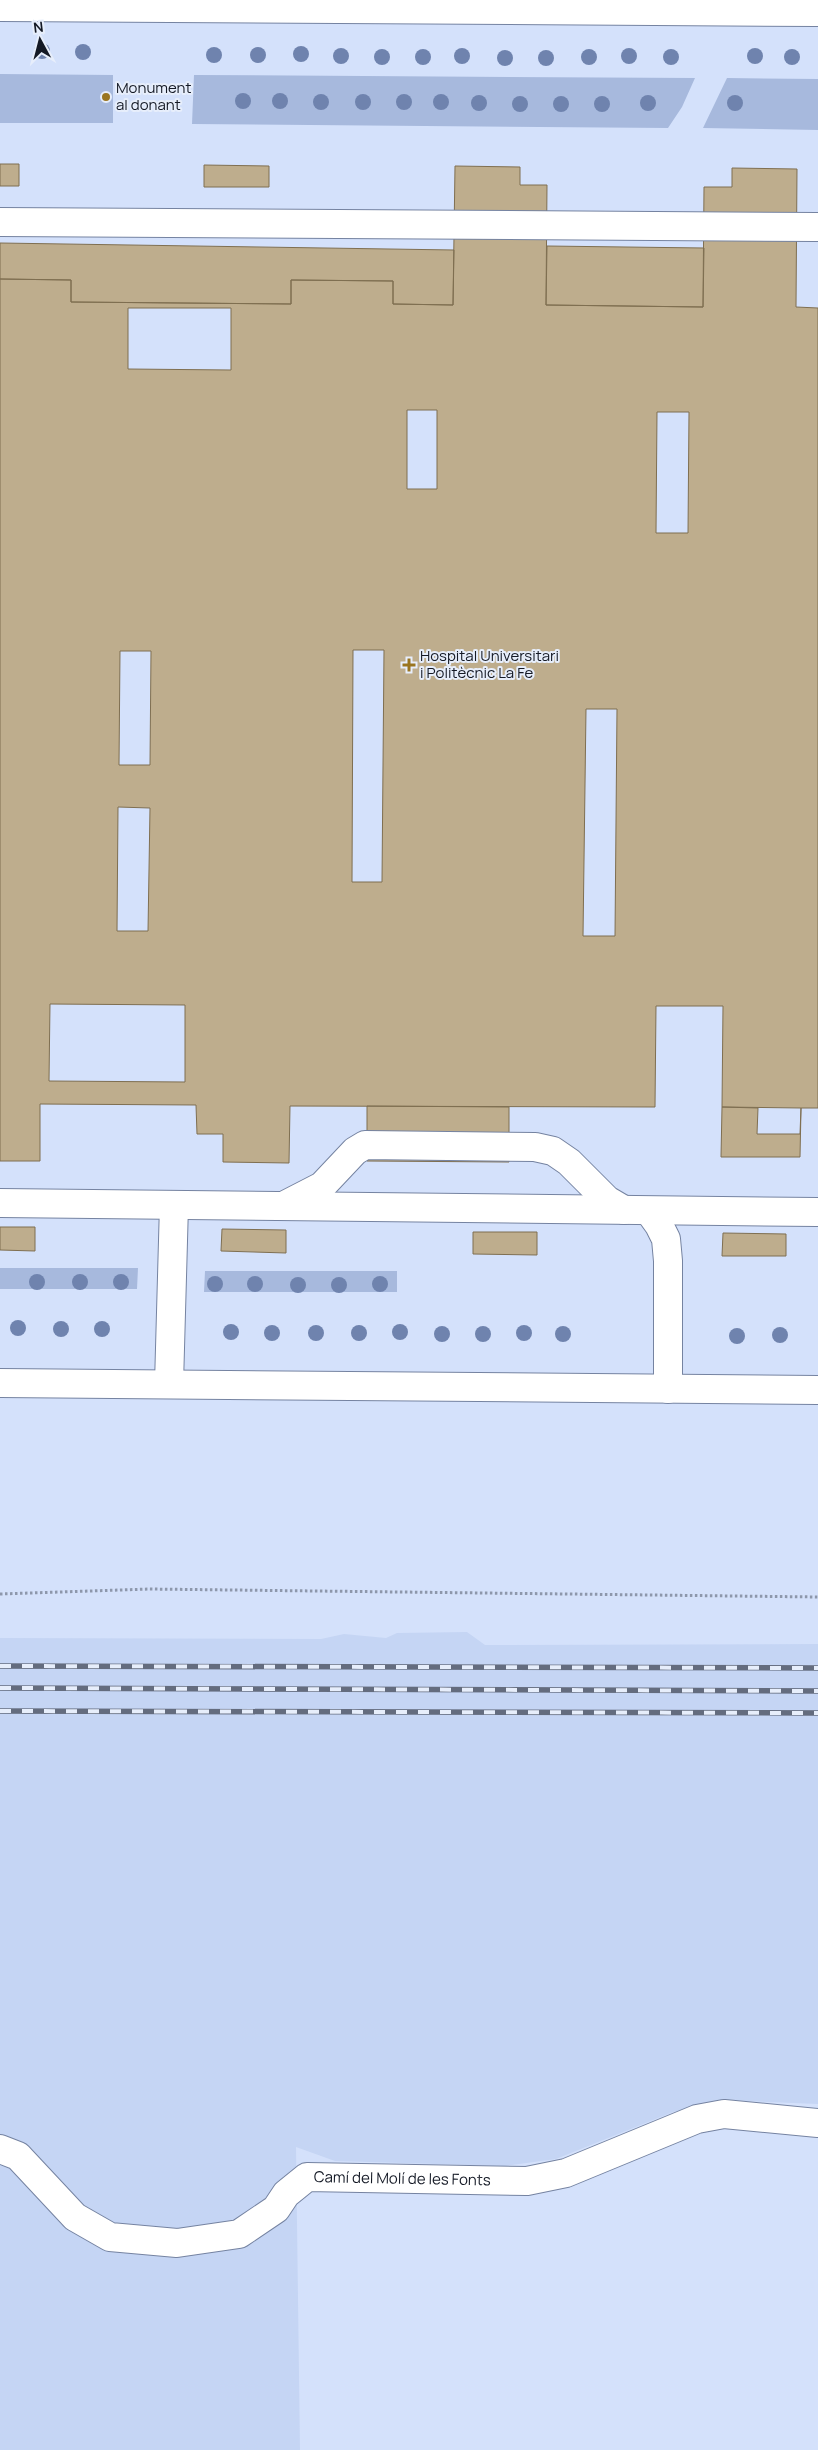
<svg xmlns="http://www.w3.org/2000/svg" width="818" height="2450" font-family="Manrope,sans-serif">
<rect width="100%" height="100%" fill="#d4e1fb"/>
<!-- built -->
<path fill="#c5d5f4" d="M467,1632l18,13 333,-1v460l-96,-4 -49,12 -117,47 -51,7 -170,-5 -39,-14 4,303h-300v-812l321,1 23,-5 42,4 11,-5z"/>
<!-- green -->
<path fill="#a7b9dd" d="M0,74l113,1v48h-113z
M194,75l501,3 -13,29 -14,21 -476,-4z
M727,78l91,1v51l-115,-2z
M0,1268h138l-1,21h-137z
M205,1271h192v21h-193z"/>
<!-- building -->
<path fill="#bead8d" stroke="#7f6f51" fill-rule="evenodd" d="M0,164h19v22h-19z
M204,165l65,1v21h-65z
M455,166l65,1v18h27l-1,120 157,2 1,-120h28v-19l65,1 -1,138 22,1v800h-17l-1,26h-43l1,-26 -36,-1 1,-101h-67l-1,101 -365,-1 -1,57 -66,-1v-28h-26l-1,-29 -156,-1v57h-40v-882l71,1v22l220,2v-24l102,1v23l60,1zM128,308h103v62l-103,-1zM407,410h30v79h-30zM657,412h32l-1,121h-32zM353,650h31l-2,232h-30zM120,651h31l-1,114h-31zM586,709h31l-2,227h-32zM118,807l32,1 -2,123h-31zM50,1004l135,1v77l-136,-1z
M0,243l454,7 -1,55 -60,-1v-23l-102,-1v24l-220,-2v-22l-71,-1z
M547,246l157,2 -1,59 -157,-2z
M367,1106l142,1v55l-142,-1z
M722,1107l79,1 -1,49h-79z
M0,1227h35v24l-35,-1z
M222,1229l64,1v23l-65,-2z
M473,1232h64v23l-64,-1z
M723,1233l63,1v22h-64z"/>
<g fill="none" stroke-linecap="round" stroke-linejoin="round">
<!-- minor casing -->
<g stroke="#7583a1" stroke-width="30">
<g id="minor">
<path d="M0,7l818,5"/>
<path d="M0,222l818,5"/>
<path d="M0,1203l818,9"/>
<path d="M287,1204l35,-18 33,-35 10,-6 170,2 18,4 16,11 38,38 17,10"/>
<path d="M649,1211l10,14 7,14 2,22v128"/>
<path d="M0,1383l818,7"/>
<path d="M169,1384l5,-179"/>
<path id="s1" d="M0,2149l18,7 57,61 35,20 67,6 62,-9 37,-25 10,-15 21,-17 220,4 39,-8 131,-54 27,-5 94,9"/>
</g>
</g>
<!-- path -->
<path stroke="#8d97ab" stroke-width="3" stroke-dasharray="2.5 2.5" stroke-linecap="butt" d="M0,1594l149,-5 669,8"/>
<!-- minor -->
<use href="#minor" stroke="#fff" stroke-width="28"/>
<!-- rail casing -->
<g stroke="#646c7e" stroke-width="5.5">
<path id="rail" d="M0,1666l818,2
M0,1688l818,3
M0,1711l818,2"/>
</g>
<!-- rail -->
<use href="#rail" stroke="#e7eefb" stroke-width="4" stroke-dasharray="11" stroke-linecap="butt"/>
</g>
<!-- trees -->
<g fill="#6f83ae">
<circle cx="42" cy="51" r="8"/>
<circle cx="83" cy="52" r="8"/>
<circle cx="301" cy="54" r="8"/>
<circle cx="214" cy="55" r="8"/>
<circle cx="258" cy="55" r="8"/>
<circle cx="341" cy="56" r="8"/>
<circle cx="462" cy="56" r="8"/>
<circle cx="629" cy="56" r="8"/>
<circle cx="755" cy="56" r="8"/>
<circle cx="382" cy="57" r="8"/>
<circle cx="423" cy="57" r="8"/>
<circle cx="589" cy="57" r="8"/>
<circle cx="671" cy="57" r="8"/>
<circle cx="792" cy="57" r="8"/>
<circle cx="505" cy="58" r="8"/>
<circle cx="546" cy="58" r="8"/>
<circle cx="243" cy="101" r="8"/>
<circle cx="280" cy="101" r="8"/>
<circle cx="321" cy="102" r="8"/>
<circle cx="363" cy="102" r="8"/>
<circle cx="404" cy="102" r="8"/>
<circle cx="441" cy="102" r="8"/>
<circle cx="479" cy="103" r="8"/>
<circle cx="648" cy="103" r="8"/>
<circle cx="735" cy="103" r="8"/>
<circle cx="520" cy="104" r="8"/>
<circle cx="561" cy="104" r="8"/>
<circle cx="602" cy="104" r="8"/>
<circle cx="37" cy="1282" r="8"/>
<circle cx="80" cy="1282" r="8"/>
<circle cx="121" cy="1282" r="8"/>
<circle cx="215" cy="1284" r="8"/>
<circle cx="255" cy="1284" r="8"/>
<circle cx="380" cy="1284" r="8"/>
<circle cx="298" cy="1285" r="8"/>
<circle cx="339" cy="1285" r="8"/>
<circle cx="18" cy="1328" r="8"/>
<circle cx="61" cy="1329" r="8"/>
<circle cx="102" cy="1329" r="8"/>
<circle cx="231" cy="1332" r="8"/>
<circle cx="400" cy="1332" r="8"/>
<circle cx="272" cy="1333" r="8"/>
<circle cx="316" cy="1333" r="8"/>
<circle cx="359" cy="1333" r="8"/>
<circle cx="524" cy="1333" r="8"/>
<circle cx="442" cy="1334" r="8"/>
<circle cx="483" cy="1334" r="8"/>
<circle cx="563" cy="1334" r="8"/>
<circle cx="780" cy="1335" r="8"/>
<circle cx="737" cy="1336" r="8"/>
</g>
<!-- markers -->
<g fill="#9a7520" stroke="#e7eefb" stroke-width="2">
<circle cx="106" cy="97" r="5"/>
<path d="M406.5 657.5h5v5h5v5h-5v5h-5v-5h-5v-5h5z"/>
</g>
<g text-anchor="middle" stroke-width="4" stroke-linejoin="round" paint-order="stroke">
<!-- poi labels -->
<g font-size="15" fill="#141925" stroke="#e7eefb" text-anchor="start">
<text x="116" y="93">Monument<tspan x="116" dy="17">al donant</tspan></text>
<text x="420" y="661">Hospital Universitari<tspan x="420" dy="17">i Politècnic La Fe</tspan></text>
</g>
<!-- street labels -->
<g font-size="15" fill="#141925" stroke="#e7eefb">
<text dy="5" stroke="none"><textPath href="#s1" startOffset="458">Camí del Molí de les Fonts</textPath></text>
</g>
</g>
<!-- north arrow -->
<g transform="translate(40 40) rotate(353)" stroke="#e7eefb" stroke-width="4" paint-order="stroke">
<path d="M0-4L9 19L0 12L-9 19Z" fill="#141925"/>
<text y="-8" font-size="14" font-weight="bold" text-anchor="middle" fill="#141925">N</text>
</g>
</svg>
